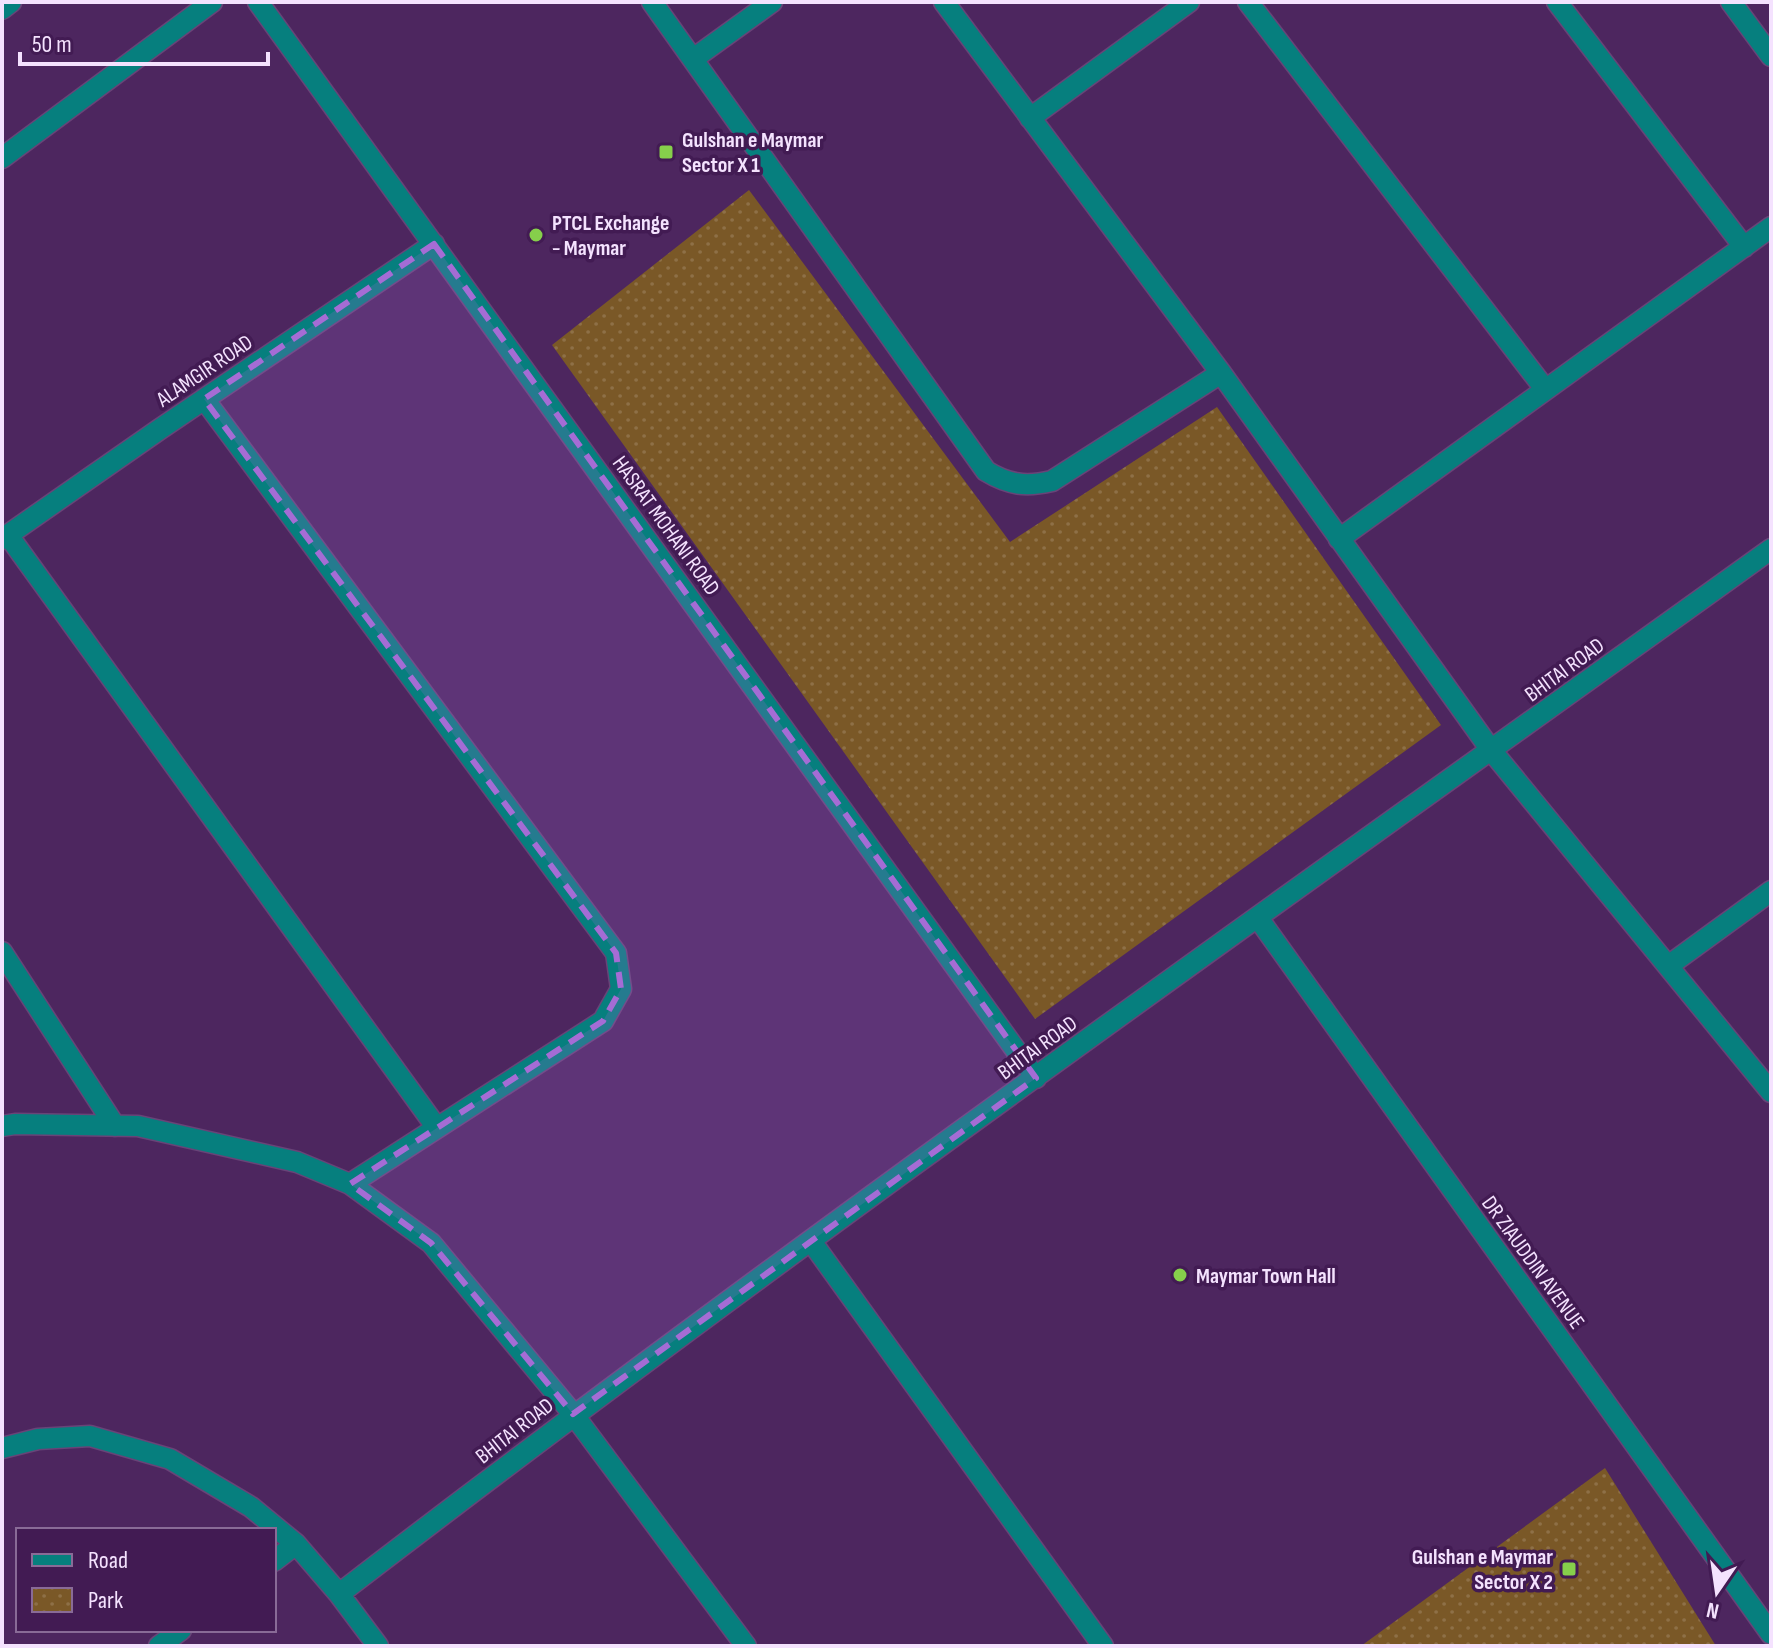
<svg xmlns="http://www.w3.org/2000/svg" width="1773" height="1648" font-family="'Sofia Sans Condensed',sans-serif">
<defs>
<pattern id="park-dots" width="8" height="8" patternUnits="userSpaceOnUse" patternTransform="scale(2)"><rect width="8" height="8" fill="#7a5827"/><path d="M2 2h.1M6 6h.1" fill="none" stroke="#8e7047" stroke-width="1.8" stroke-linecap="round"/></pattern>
</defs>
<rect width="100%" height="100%" fill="#4d265f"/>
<!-- park -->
<path fill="url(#park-dots)" d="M749,190l261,352 207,-135 224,318 -406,294 -483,-674z
M1605,1468l111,178h-355z"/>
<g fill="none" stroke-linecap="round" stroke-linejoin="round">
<!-- minor casing -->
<g stroke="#684478" stroke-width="23">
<path id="minor" d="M258,2l778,1076
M652,2l334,469c23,14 40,16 66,10l169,-108
M944,2l277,371 270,377 280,342
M1248,2l297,387
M1557,2l187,245
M1731,2l40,54
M2,9l9,-7
M693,59l79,-57
M1030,118l159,-116
M2,158l210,-156
M204,399l412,554 5,36 -18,32 -253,163
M8,535l429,593
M2,539l158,-110 274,-185
M1339,539l432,-312
M1258,918l513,716
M2,952l113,174
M1668,966l103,-75
M2,1126l13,-2 123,2 159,36 53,22 81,59 142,171 173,232
M811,1241l292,405
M2,1448l36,-9 52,-3 80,23 81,48 45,37 43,50 39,52
M274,1561l22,-17
M339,1594c468,-360 952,-700 1432,-1045
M159,1646l22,-16"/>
</g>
<!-- minor -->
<use href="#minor" stroke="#067f7e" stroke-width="20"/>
</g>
<!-- marked area -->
<path fill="#a56cd5" fill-opacity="0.2" stroke="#a56cd5" stroke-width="6" stroke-dasharray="16 10" stroke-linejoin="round" d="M434,244l602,834 -463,336 -142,-171 -81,-59 253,-163 18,-32 -5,-36 -412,-554z"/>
<!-- markers -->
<g fill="#86cf4b" stroke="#421b53" stroke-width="3">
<rect x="658" y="144" width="16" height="16" rx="4"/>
<circle cx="536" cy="235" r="8"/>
<circle cx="1180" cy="1275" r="8"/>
<rect x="1561" y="1561" width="16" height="16" rx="4"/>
</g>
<g text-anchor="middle" stroke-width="7" stroke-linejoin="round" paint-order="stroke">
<!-- poi labels -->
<g font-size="22" font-weight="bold" fill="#f4e2fe" stroke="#421b53" text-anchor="start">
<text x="682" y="147">Gulshan e Maymar<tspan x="682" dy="25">Sector X 1</tspan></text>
<text x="552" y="230">PTCL Exchange<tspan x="552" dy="25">- Maymar</tspan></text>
<text x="1196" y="1283">Maymar Town Hall</text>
<text x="1553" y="1564" text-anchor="end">Gulshan e Maymar<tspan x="1553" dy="25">Sector X 2</tspan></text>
</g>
<!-- street labels -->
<g font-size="22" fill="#f4e2fe" stroke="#421b53">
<text transform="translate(204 370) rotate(-34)" y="8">ALAMGIR ROAD</text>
<text transform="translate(667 525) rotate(54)" y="8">HASRAT MOHANI ROAD</text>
<text transform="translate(1564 669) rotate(-36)" y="8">BHITAI ROAD</text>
<text transform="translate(1037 1047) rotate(-36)" y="8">BHITAI ROAD</text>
<text transform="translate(1534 1262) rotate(54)" y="8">DR ZIAUDDIN AVENUE</text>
<text transform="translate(514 1430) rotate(-38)" y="8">BHITAI ROAD</text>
</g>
</g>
<!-- border -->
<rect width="1773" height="1648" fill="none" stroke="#f4e2fe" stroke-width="8"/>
<!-- legend -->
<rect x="16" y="1528" width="260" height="104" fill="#421b53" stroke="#896b97" stroke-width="2"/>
<rect x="32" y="1554" width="40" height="12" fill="#067f7e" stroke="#896b97" stroke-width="2"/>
<text x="88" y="1568" font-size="24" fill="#f4e2fe">Road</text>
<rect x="32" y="1588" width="40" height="24" fill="url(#park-dots)" stroke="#896b97" stroke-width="2"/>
<text x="88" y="1608" font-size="24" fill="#f4e2fe">Park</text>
<!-- north arrow -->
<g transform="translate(1717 1592) rotate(193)" stroke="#421b53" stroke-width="6" paint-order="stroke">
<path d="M0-6L14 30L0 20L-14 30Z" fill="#f4e2fe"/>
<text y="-12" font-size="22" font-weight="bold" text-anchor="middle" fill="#f4e2fe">N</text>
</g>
<!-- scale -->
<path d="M20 52v12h248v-12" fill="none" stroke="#f4e2fe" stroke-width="4"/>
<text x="32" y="52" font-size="24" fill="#f4e2fe" stroke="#421b53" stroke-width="6" paint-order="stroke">50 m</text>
</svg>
